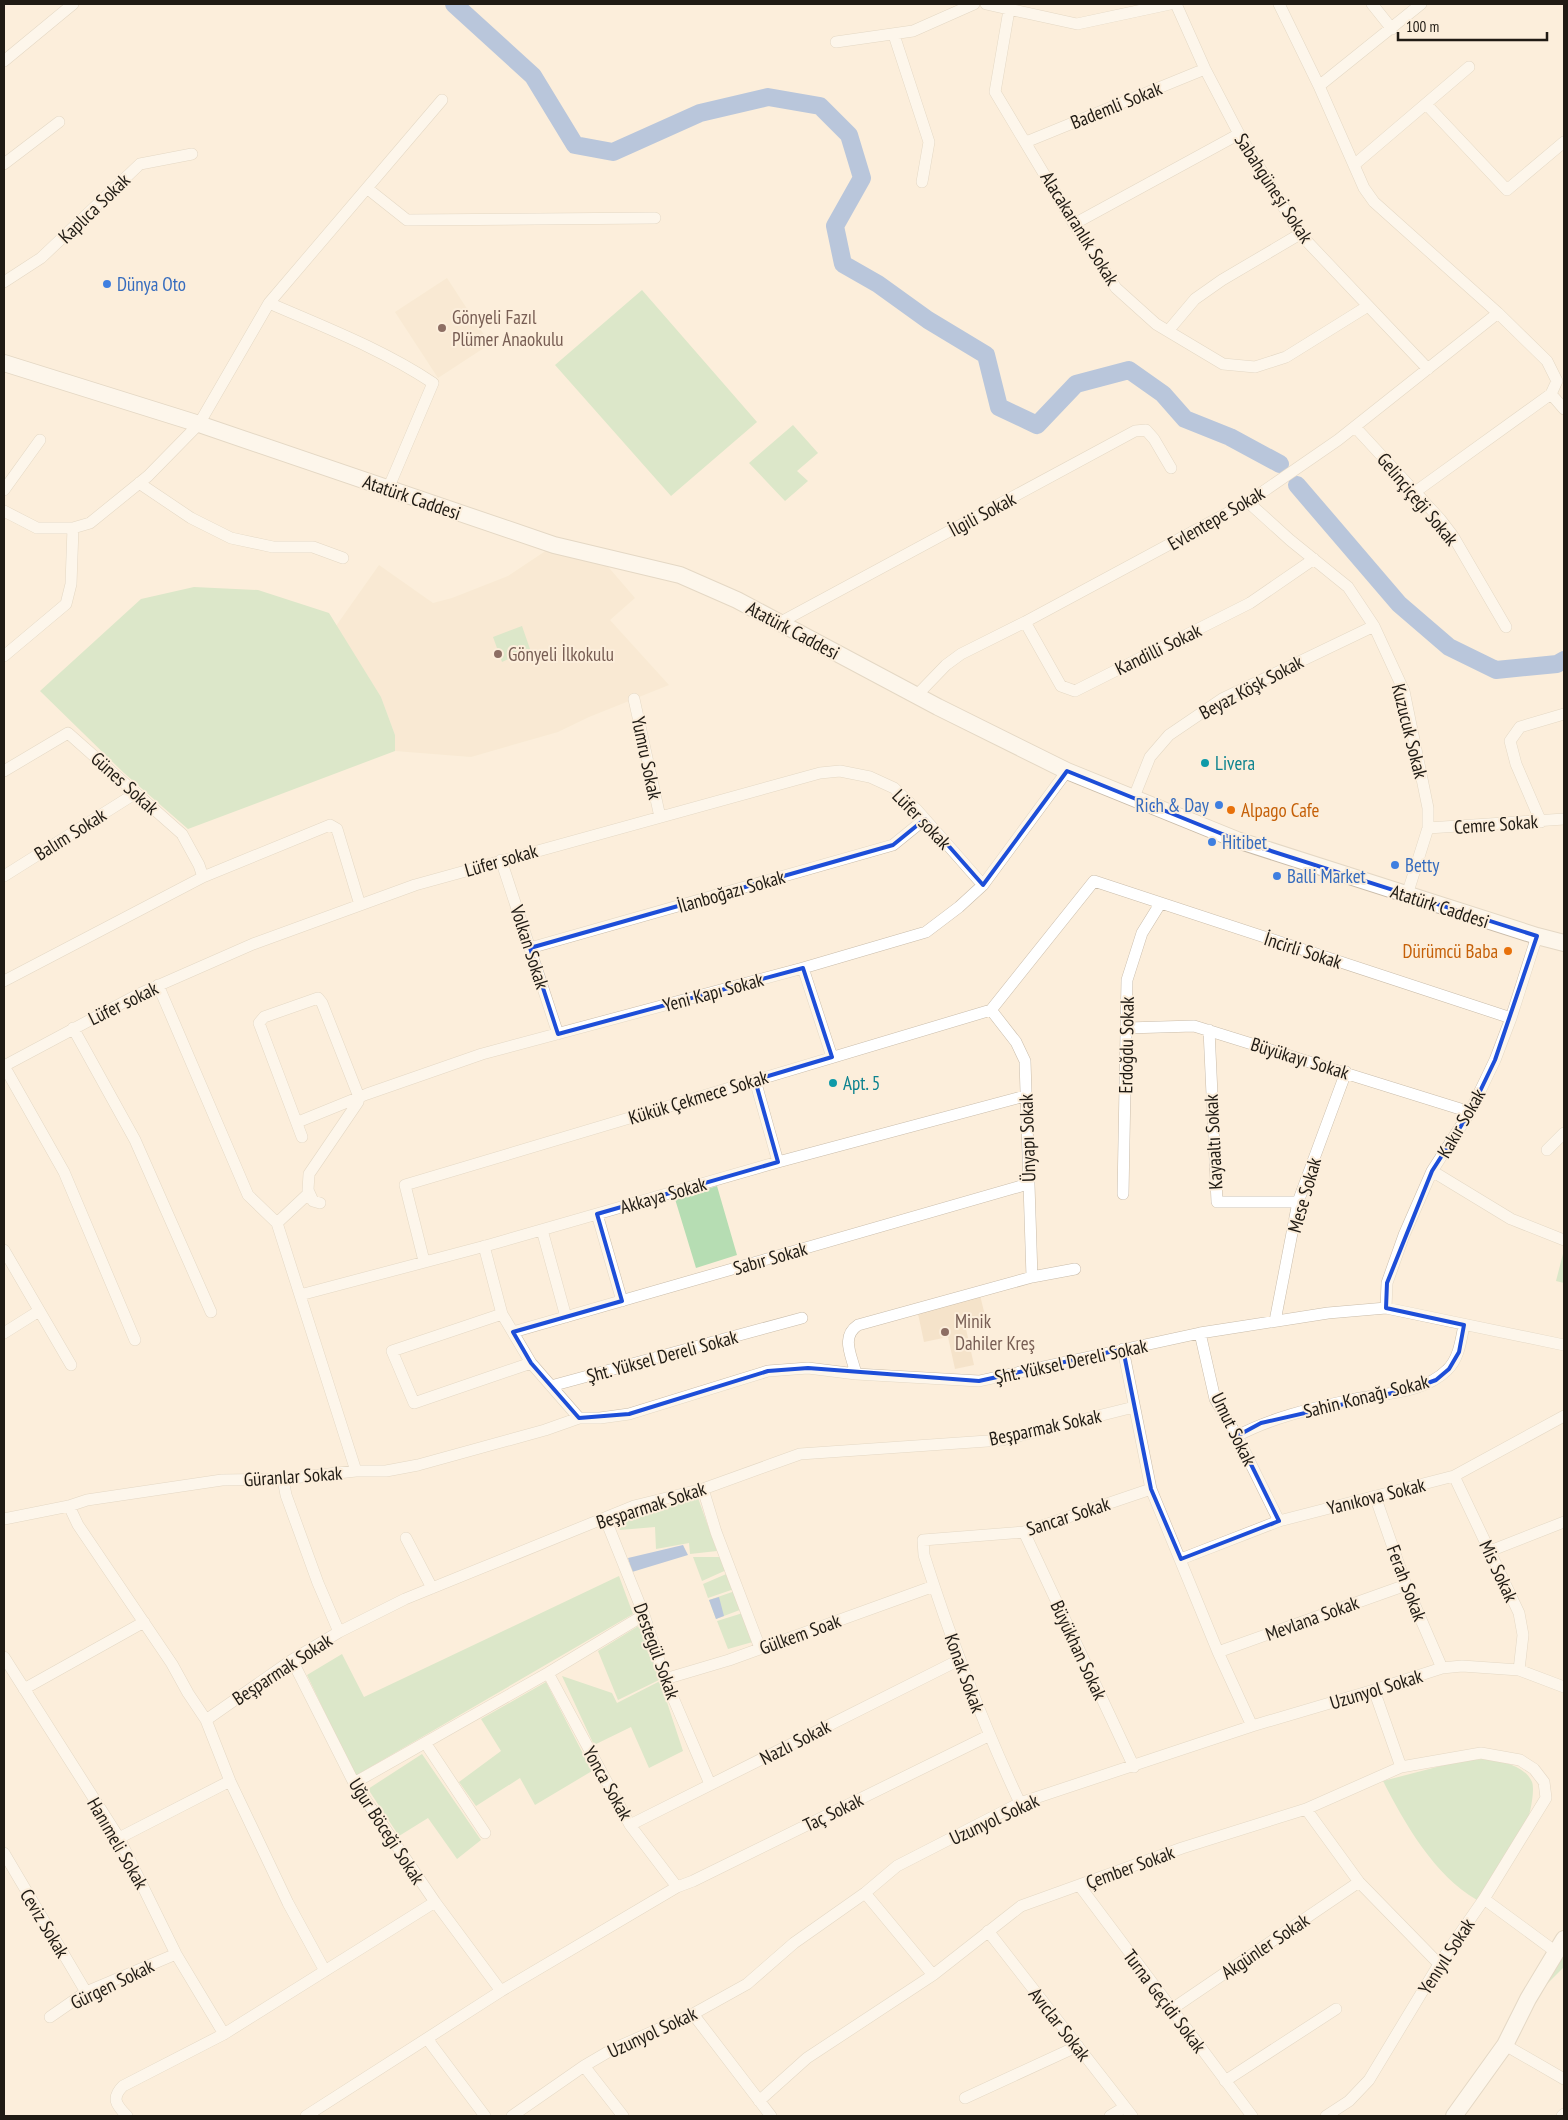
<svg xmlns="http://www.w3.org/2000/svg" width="1568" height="2120" font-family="'PT Sans Narrow',sans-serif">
<rect width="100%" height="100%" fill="#fceedb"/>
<!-- built -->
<path fill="#f5e3ca" d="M447,278l43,66 -52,34 -43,-66z
M547,550l51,5 37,43 -25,22 59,65 -80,32 -31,15 -87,25 -76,-6v-16l-14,-38 -45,-71 43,-61 54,38 19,-5 56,-22z
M980,1295l7,29 -21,5 8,36 -19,4 -7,-32 -24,5 -7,-33z"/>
<!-- green -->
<path fill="#b6ddb3" d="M642,290l115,132 -86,74 -116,-131z
M793,425l25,28 -21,18 11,10 -23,20 -36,-38z
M194,587l64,3 71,23 52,84 14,38v16l-207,78 -64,-56 -84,-82 101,-92z
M522,626l8,23 -28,13 -9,-25z
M717,1186l20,69 -41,13 -21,-69z
M1564,1250v33l-8,-2z
M698,1498l19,53 -27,3 -1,-11 -33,6 -1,-22 -35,3 -3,-10z
M693,1557h34l4,11 -29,13z
M731,1572l6,16 -29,10 -5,-14z
M619,1576l14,38 -278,162 -48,-101 35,-21 22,43z
M738,1590l7,18 -29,11 -7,-19z
M746,1612l10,29 -28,8 -11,-28z
M640,1625l19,55 -41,20 -20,-49z
M562,1676l50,17 5,10 43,-22 23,70 -34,17 -18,-41 -37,18z
M546,1682l46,89 -57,34 -15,-27 -44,28 -17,-24 42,-31 -20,-32z
M422,1754l59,86 -24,19 -29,-41 -29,18 -31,-47z
M1482,1759c16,1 43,6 50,23 4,11 -5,46 -11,56 -13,21 -30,42 -44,62 -43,-25 -72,-76 -94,-119l77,-20z
M1564,1956v11l-25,25z"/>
<!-- water -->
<path fill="#6995db" d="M683,1545l5,10 -56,17 -4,-14z
M719,1597l5,19 -8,3 -7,-19z"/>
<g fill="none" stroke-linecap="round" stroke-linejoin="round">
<!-- river -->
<path stroke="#6995db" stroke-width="18" d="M454,4l79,72 42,69 38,7 87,-39 68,-16 52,9 29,29 13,43 -27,48 8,38 35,20 50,36 58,35 13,52 38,18 39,-41 53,-14 34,24 22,25 45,18 50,27
M1297,485l102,119 50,43 47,23 61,-6 7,-4"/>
<!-- street casing -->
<g stroke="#c9bcaa" stroke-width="12">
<path id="street" d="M986,4l91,20 93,-20
M1176,4l29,65 34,65 61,100 128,135
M1279,4l40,82 45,102 10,14 124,111 49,48 10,20 -6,13 -136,98
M1372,4l20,25
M1009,10l-14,82 79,132 42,64 40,36 67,40 32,3 31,-10 82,-51
M894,35l35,107 -7,40
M836,42l77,-11 61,-27
M4,61l69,-57
M1319,86l102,-82
M1426,104l81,86 57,-48
M1026,142l179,-73
M4,164l55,-42
M1354,165l115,-98
M368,189l39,31 248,-2
M1074,224l165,-90
M4,282l37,-24 99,-94 52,-10
M269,303c55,24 113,46 164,80l-45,106
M1168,331l27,-32 27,-19 78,-46
M1551,394l13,15
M1355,427l85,92 13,17 53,91
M139,483l52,35 40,20 42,9h40l30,11
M4,490l36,-50
M1248,502l42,38 58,47 26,39 30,65 24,117v20l-21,67
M4,511l33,17h36l17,-5 58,-47 51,-52 70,-121 173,-203
M1025,622l36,64 14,5 175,-88 64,-44
M779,623l356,-192 11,-1 8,9 17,29
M4,656l62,-52 5,-20 2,-56
M917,695l29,-30 15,-11 64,-32 223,-120 90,-62 160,-127
M634,699l26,118
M4,771l64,-38 114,101 17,31 4,12 127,-52 7,4 23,76
M1134,797l16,-40 19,-22 53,-36 152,-73
M1541,822l-25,-58 -6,-23 10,-14 44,-13
M1428,828l136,-9
M501,860l57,174
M4,876l132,-83
M530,948l363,-103 32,-26
M803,968l29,89
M4,981l199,-104
M158,985l90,210 29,28 79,248
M991,1010l103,-129 417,137
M991,1010l25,32 9,19 7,216
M73,1028l62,112 76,172
M1127,1028l67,-2 276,86
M1209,1030l8,172h81
M4,1066l135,-72 114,-50 162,-59 405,-112 20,-2 30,6 24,11 22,21 67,76
M4,1066l60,106 71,168
M755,1080l23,82
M298,1122l69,-28 115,-40 321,-86 123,-36 33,-25 24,-22 84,-114
M302,1137l-43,-114 5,-6 54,-19 4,5 37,94 -1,5 -49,72 -1,16 5,11 7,2
M1547,1150l17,-17
M1432,1171l79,48 53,21
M1123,1194l4,-214 15,-47 18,-29
M597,1214l25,87
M277,1223l32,-30
M542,1230l24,87
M484,1246l18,68 29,49 48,55
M4,1250l67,115
M424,1261l-19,-76 586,-175
M300,1295l189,-50 289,-83 247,-66
M1386,1308l1,-25 17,-48 28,-64 38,-59 25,-52 16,-42 26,-82
M502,1314l-110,37 22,52 117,-40
M1275,1321l23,-119 48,-130
M513,1332l515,-148
M4,1333l35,-22
M1200,1333l15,66 22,37 42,85
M1123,1349l28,140 67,163 34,74
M856,1374c-4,-18 -16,-37 2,-49l174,-48 43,-8
M551,1386l251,-68
M1237,1436c34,-18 72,-27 109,-35 32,-8 76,-6 101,-31 12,-11 14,-30 17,-45
M1454,1476l65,137 4,22 -4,35
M283,1479l3,16 32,88 21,49
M703,1489l13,43 44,116
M1375,1496l31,89 36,83
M69,1506l9,19 94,139 16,29 18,27 24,61 58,122 37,68
M605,1518l39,97 21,64 45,105
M4,1519l65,-13 18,-6 135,-20 61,-1 73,-8h30l32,-6 127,-35 34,-12h21l29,-4 139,-43 40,-3 48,6 123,7 221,-48 128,-20 58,-5 178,37
M1024,1532l110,235
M406,1538l26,50
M1490,1551l74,-29
M1181,1559l98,-38 175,-45 110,-60
M1218,1652l188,-67
M4,1657l115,181 57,116 48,80
M292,1660l62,123 81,119 66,89
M548,1673l82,152 47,62
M665,1679l64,-19 205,-74
M24,1689l120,-67
M1374,1690l27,77
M206,1720l86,-60 47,-28 66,-33 229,-93 69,-17 97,-35 202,-14 132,-33
M426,1744l59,89
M354,1783l194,-110 96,-58
M1020,1803c-38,-81 -69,-163 -96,-248l-1,-15 101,-8 127,-43
M1306,1809l53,73 80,82
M630,1825l329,-165
M119,1838l111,-57
M4,1853l82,139
M1079,1885l173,231
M865,1893l68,82
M1484,1899l72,53
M988,1931l144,185
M1172,2009l187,-127
M693,2014l78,102
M50,2017l36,-25 90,-38
M428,2040l57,76
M1505,2045l59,34
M584,2066l39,50
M1225,2081l111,-72
M965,2098l113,-52
M759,2101l48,-43 126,-83 88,-69 161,-58 124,-39 95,-42 80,-14 39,7 14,9 10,13 2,16 -62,101 -45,65 -70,116 -20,21 -23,15
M127,2116c-11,-11 -16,-18 -4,-30l101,-52 211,-132
M306,2116l195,-125 176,-104 16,-6 295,-145
M512,2116l72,-50 29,-17 80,-35 54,-30 47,-41 71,-50 32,-27 123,-63 232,-77 122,-36 68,-22 20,-2 57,4 45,17
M1110,2116l15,-9
M1562,2116l2,-2"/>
</g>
<!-- secondary casing -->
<g stroke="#c9bcaa" stroke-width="18">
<path id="secondary" d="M4,363l195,61 355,121 126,30 57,25 201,107 129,64 170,69 300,96 27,7
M1454,2116l51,-71 23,-46 36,-60"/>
</g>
<!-- street -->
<use href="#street" stroke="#fff" stroke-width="11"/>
<!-- secondary -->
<use href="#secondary" stroke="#fff" stroke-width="16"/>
</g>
<!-- marked area -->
<path d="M0 0H1568V2120H0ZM1067,771l170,69 300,96 -42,124 -25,52 -38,59 -45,112 -1,25 78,17 -5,27 -10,17 -13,11 -22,8 -153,35 -24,13 42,85 -98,38 -30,-70 -28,-140 -144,32 -171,-13 -40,3 -139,43 -50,4 -48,-55 -18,-31 109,-31 -25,-87 181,-52 -23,-82 77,-23 -29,-89 -245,66 -28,-86 363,-103 32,-26 58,66z" fill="#fceedb" fill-opacity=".55" fill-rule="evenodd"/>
<path fill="none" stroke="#1d4ed8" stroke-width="4" stroke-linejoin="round" d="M1067,771l170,69 300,96 -42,124 -25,52 -38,59 -45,112 -1,25 78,17 -5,27 -10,17 -13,11 -22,8 -153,35 -24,13 42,85 -98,38 -30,-70 -28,-140 -144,32 -171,-13 -40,3 -139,43 -50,4 -48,-55 -18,-31 109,-31 -25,-87 181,-52 -23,-82 77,-23 -29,-89 -245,66 -28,-86 363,-103 32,-26 58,66z"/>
<!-- markers -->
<g fill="#3f7fe0" stroke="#fceedb" stroke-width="2">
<circle cx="107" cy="284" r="5"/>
<circle cx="1219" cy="805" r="5"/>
<circle cx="1212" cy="842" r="5"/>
<circle cx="1395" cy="865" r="5"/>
<circle cx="1277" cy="876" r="5"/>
</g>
<g fill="#8d6e63" stroke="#fceedb" stroke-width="2">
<circle cx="442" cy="328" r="5"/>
<circle cx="498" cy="654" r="5"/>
<circle cx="945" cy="1332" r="5"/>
</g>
<g fill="#0f9aa8" stroke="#fceedb" stroke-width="2">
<circle cx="1205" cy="763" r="5"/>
<circle cx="833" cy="1083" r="5"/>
</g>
<g fill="#e8710a" stroke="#fceedb" stroke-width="2">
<circle cx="1231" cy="810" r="5"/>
<circle cx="1508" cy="951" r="5"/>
</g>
<g text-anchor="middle" stroke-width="4" stroke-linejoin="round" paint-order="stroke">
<!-- street labels -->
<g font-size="19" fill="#201b14" stroke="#fceedb">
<text transform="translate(1116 105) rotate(-22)" y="7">Bademli Sokak</text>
<text transform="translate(1274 188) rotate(57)" y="7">Sabahgüneşi Sokak</text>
<text transform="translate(94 208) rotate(-44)" y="7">Kaplıca Sokak</text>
<text transform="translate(1080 228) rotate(58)" y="7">Alacakaranlık Sokak</text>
<text transform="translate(412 497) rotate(19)" y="7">Atatürk Caddesi</text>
<text transform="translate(1418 499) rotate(50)" y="7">Gelinçiçeği Sokak</text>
<text transform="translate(982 514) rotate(-28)" y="7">İlgili Sokak</text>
<text transform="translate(1216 518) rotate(-30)" y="7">Evlentepe Sokak</text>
<text transform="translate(793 630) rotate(28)" y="7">Atatürk Caddesi</text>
<text transform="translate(1158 649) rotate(-26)" y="7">Kandilli Sokak</text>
<text transform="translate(1251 687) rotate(-28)" y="7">Beyaz Köşk Sokak</text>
<text transform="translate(1410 731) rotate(76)" y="7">Kuzucuk Sokak</text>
<text transform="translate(647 758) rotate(78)" y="7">Yumru Sokak</text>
<text transform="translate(125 783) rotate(42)" y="7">Günes Sokak</text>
<text transform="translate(922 819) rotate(46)" y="7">Lüfer sokak</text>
<text transform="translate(1496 824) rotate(-4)" y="7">Cemre Sokak</text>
<text transform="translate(70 834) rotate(-32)" y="7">Balım Sokak</text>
<text transform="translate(501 860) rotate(-16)" y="7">Lüfer sokak</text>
<text transform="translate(731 891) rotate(-16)" y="7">İlanboğazı Sokak</text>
<text transform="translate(1440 906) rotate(18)" y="7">Atatürk Caddesi</text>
<text transform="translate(530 947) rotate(72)" y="7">Volkan Sokak</text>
<text transform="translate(1303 950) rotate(18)" y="7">İncirli Sokak</text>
<text transform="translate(713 992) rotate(-15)" y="7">Yeni Kapı Sokak</text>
<text transform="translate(123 1003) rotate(-26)" y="7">Lüfer sokak</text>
<text transform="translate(1126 1045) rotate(-89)" y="7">Erdoğdu Sokak</text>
<text transform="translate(1300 1058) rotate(17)" y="7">Büyükayı Sokak</text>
<text transform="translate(698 1097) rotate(-17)" y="7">Kükük Çekmece Sokak</text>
<text transform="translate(1461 1123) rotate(-60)" y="7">Kakır Sokak</text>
<text transform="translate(1027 1138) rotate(-92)" y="7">Ünyapı Sokak</text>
<text transform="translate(1213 1142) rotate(-93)" y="7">Kayaaltı Sokak</text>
<text transform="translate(663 1195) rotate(-16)" y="7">Akkaya Sokak</text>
<text transform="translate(1304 1195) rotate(-74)" y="7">Mese Sokak</text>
<text transform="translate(770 1258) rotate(-16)" y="7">Sabır Sokak</text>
<text transform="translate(662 1356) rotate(-15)" y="7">Şht. Yüksel Dereli Sokak</text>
<text transform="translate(1071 1361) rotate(-12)" y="7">Şht. Yüksel Dereli Sokak</text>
<text transform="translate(1366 1396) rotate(-14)" y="7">Sahin Konağı Sokak</text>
<text transform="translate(1045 1427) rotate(-12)" y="7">Beşparmak Sokak</text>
<text transform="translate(1234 1429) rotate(64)" y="7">Umut Sokak</text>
<text transform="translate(293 1476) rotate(-4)" y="7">Güranlar Sokak</text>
<text transform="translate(1376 1496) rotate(-14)" y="7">Yanıkova Sokak</text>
<text transform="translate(651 1505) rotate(-18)" y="7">Beşparmak Sokak</text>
<text transform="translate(1068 1516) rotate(-18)" y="7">Sancar Sokak</text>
<text transform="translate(1499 1571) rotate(65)" y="7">Mis Sokak</text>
<text transform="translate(1407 1583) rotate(69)" y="7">Ferah Sokak</text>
<text transform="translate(1312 1618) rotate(-20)" y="7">Mevlana Sokak</text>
<text transform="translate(800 1634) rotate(-20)" y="7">Gülkem Soak</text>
<text transform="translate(1079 1650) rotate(65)" y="7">Büyükhan Sokak</text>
<text transform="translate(657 1651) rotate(70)" y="7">Destegül Sokak</text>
<text transform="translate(282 1669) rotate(-33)" y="7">Beşparmak Sokak</text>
<text transform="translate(965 1673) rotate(70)" y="7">Konak Sokak</text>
<text transform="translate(1376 1689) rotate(-17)" y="7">Uzunyol Sokak</text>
<text transform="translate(795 1742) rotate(-27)" y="7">Nazlı Sokak</text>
<text transform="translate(608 1783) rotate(61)" y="7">Yonca Sokak</text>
<text transform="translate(833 1812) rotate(-26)" y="7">Taç Sokak</text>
<text transform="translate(994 1819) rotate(-25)" y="7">Uzunyol Sokak</text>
<text transform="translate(387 1831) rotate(57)" y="7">Uğur Böceği Sokak</text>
<text transform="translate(118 1843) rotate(60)" y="7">Hanımeli Sokak</text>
<text transform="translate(1130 1867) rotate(-20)" y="7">Çember Sokak</text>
<text transform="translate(45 1923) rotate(59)" y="7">Ceviz Sokak</text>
<text transform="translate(1265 1946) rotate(-34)" y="7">Akgünler Sokak</text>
<text transform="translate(1446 1956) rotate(-57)" y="7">Yenıyıl Sokak</text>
<text transform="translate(112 1984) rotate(-26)" y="7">Gürgen Sokak</text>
<text transform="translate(1165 2001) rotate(53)" y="7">Turna Geçidi Sokak</text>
<text transform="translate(1060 2024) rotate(52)" y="7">Avıclar Sokak</text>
<text transform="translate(652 2032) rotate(-25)" y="7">Uzunyol Sokak</text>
</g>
<!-- shop labels -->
<g font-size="19" fill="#366cbe" stroke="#fceedb" text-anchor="start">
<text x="117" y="291">Dünya Oto</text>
<text x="1209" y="812" text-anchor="end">Rich &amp; Day</text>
<text x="1222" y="849">Hitibet</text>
<text x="1405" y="872">Betty</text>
<text x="1287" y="883">Balli Market</text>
</g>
<!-- education labels -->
<g font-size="19" fill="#785e54" stroke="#fceedb" text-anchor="start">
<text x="452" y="324">Gönyeli Fazıl<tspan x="452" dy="22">Plümer Anaokulu</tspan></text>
<text x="508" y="661">Gönyeli İlkokulu</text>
<text x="955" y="1328">Minik<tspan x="955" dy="22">Dahiler Kreş</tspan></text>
</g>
<!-- culture labels -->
<g font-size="19" fill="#0d838f" stroke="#fceedb" text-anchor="start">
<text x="1215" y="770">Livera</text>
<text x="843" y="1090">Apt. 5</text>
</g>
<!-- food labels -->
<g font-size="19" fill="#c56008" stroke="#fceedb" text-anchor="start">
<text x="1241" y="817">Alpago Cafe</text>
<text x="1498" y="958" text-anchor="end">Dürümcü Baba</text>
</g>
</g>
<!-- border -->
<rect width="1568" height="2120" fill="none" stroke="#201b14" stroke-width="10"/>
<!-- scale -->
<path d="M1398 32v8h149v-8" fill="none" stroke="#201b14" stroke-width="2.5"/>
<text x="1406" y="32" font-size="15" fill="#201b14" stroke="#fceedb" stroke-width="4" paint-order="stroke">100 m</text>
</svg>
